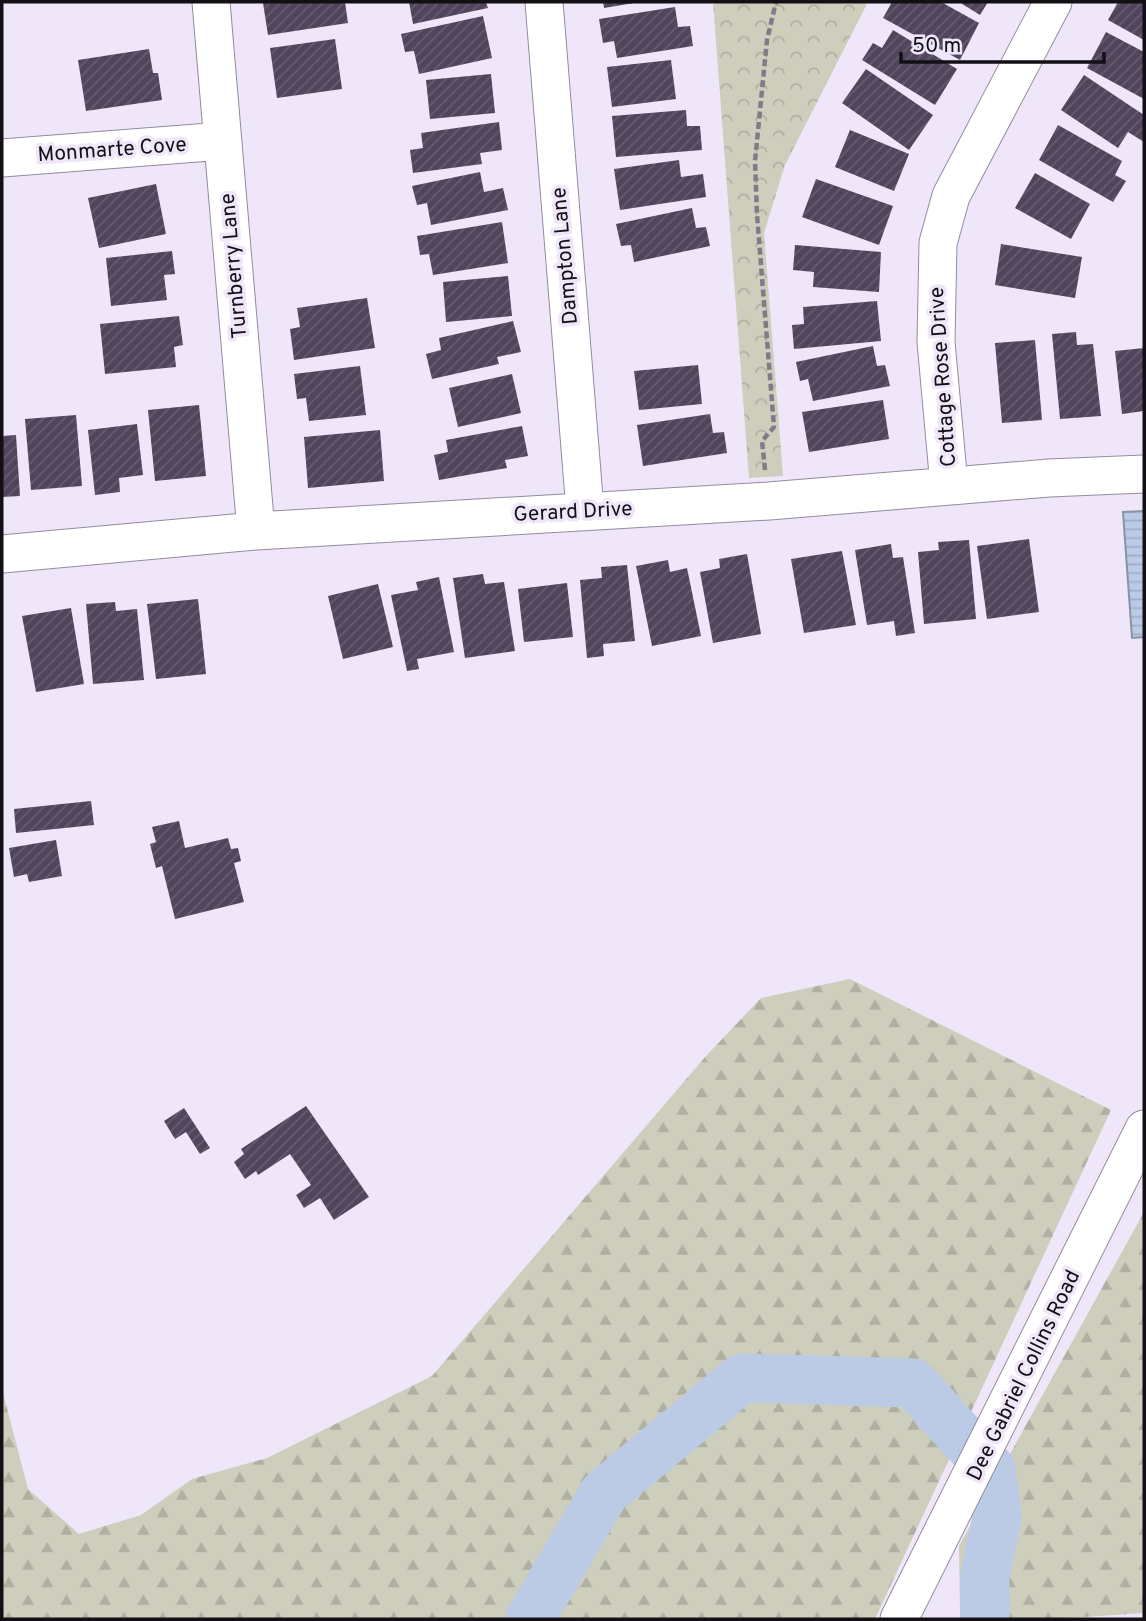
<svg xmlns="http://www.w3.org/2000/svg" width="1146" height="1621" font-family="Overpass,sans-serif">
<defs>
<pattern id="forest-firs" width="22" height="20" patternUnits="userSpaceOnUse" patternTransform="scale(1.75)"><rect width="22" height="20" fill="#cdcebc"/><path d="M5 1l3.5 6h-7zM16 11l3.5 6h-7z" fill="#afb0a1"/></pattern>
<pattern id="park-crowns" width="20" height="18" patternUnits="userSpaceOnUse" patternTransform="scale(1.75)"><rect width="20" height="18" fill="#cdcebc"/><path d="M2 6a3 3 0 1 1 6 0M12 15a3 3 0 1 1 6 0" fill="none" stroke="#afb0a1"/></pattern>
<pattern id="water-rules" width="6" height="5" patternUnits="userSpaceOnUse" patternTransform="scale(1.75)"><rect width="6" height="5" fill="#bbcbe6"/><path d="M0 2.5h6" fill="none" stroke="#a0adc4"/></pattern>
<pattern id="building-hatch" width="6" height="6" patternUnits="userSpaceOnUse" patternTransform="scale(1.75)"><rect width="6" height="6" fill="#51455d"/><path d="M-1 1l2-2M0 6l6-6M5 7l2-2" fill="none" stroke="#665c6f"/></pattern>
</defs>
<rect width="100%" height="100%" fill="#f0e6fa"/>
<!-- forest -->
<path fill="url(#forest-firs)" d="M850,979l261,131 -236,509h-873v-230l26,100 51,45 62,-19 51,-36 75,-21 165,-82 274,-320 55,-58z
M1144,1212v401l-91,6h-93l-1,-73z"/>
<!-- park -->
<path fill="url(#park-crowns)" d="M713,2h155l-83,163 -21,68 19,243 -34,2z"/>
<!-- water -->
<path fill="url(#water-rules)" stroke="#8893a7" stroke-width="2" d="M1144,511v126l-12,1 -9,-126z"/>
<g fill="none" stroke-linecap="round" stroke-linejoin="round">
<!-- river -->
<path stroke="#bbcbe6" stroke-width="49" d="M530,1619l74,-126 138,-115 171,5 78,86 6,48 -12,58v44"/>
</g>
<!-- building -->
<path fill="url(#building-hatch)" d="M274,2h71l3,21 -80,12 -5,-32z
M409,2h77l2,6 -75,16z
M603,2h31v1l-30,5z
M892,2h49l38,21 -19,37 -77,-42z
M959,2h29l-8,13z
M1118,2h26v38l-36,-20z
M675,7l3,20 12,-1 3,20 -76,12 -3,-17 -11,2 -4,-24z
M483,16l9,42 -73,16 -5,-23 -9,1 -4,-18z
M893,30l64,39 -22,36 -73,-45 11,-17 9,5z
M1106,32l38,20v47l-57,-31z
M335,39l7,50 -65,9 -7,-50z
M149,49l4,24h5l4,27 -76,11 -8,-51z
M671,60l5,39 -64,8 -5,-40z
M866,69l67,46 -24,35 -67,-47z
M491,74l4,39 -65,6 -4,-39z
M1084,75l60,40v27l-16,-10 -10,16 -57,-38z
M686,110l1,16h13l2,24 -86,7 -4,-41z
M499,122l3,28 -22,3 2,11 -69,9 -3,-23 13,-2 -2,-15z
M1058,125l64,36 -7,14 11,6 -13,21 -74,-42z
M850,130l59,24 -15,37 -59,-24z
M679,160l2,17 22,-3 3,23 -86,13 -6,-41z
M480,172l4,20 19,-4 5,22 -77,15 -4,-22 -10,2 -5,-19z
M1035,173l55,31 -19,35 -56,-31z
M816,179l77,27 -14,39 -77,-28z
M156,184l10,50 -67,14 -11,-50z
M692,208l4,20 10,-1 4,19 -76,16 -3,-17 -10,1 -5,-22z
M502,222l6,41 -75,12 -4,-21 -9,1 -3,-19z
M1001,244l81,13 -7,41 -80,-13z
M795,245l86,7 -2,40 -66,-5 1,-15 -21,-2z
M172,251l3,23 -11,1 3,25 -56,6 -5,-48z
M508,276l4,40 -66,6 -3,-40z
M367,298l8,50 -81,12 -4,-31 10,-2 -3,-19z
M877,301l4,40 -87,8 -2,-24 12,-1 -1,-17z
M179,316l4,29 -9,2 2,20 -71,7 -5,-50z
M513,321l8,31 -24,5 2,7 -67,15 -6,-25 15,-4 -2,-12z
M1076,332l1,13 16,-1 8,72 -41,3 -8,-85z
M1035,340l7,80 -40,3 -7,-80z
M873,346l4,20 8,-1 5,21 -77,15 -5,-22 -8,2 -4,-19z
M1144,348v63l-22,3 -7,-63z
M698,365l4,39 -63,6 -5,-39z
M360,366l6,49 -57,6 -3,-23 -9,1 -3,-25z
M512,374l9,39 -63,14 -9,-39z
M883,400l6,39 -80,13 -7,-40z
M199,405l7,71 -51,5 -7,-71z
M710,414l3,19 11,-1 3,21 -84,13 -6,-41z
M76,415l6,71 -51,4 -6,-71z
M137,424l6,51 -24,3 1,14 -25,3 -7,-65z
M522,426l6,30 -23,4 2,8 -68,12 -5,-25 14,-3 -2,-12z
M380,430l4,51 -76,7 -4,-51z
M16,435l4,61 -18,1v-61z
M1029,539l10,73 -52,7 -10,-73z
M969,540l7,79 -52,5 -6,-72 21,-2 -1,-8z
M891,544l2,14 10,-1 12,76 -19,3 -2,-15 -27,4 -12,-75z
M842,551l14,74 -52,8 -13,-74z
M747,554l14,80 -48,9 -13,-71 20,-4 -1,-9z
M668,560l2,12 17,-4 14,68 -49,10 -16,-80z
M627,565l8,76 -32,3 1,12 -17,2 -7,-78 22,-2 -1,-11z
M483,574l2,10 19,-2 11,69 -50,7 -12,-80z
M439,577l15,75 -37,7 2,10 -12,2 -16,-76 27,-5 -2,-8z
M567,583l6,54 -49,5 -6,-53z
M378,584l15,63 -50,12 -15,-63z
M198,599l8,75 -50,5 -9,-75z
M115,602l1,9 21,-2 7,71 -51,4 -7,-80z
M71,608l13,76 -48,8 -14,-76z
M91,801l3,24 -78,8 -2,-24z
M179,821l6,27 43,-10 3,11 7,-1 3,13 -7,2 10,39 -69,17 -13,-53 -6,2 -6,-24 6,-2 -4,-15z
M56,840l6,36 -33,6 -2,-8 -13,3 -5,-29z
M306,1106l63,91 -35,23 -14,-22 -16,10 -8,-13 15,-10 -21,-31 -32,21 -2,-4 -11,8 -11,-17 10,-8 -3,-5z
M184,1108l26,40 -10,6 -14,-22 -11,7 -11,-18z"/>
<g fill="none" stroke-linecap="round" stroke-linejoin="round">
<!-- minor casing -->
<g stroke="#948b9d" stroke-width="39">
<path id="minor" d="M211,2l45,529
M544,2l41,508
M2,158l221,-17
M949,485l-13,-143 2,-99 13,-47 102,-194
M2,554l254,-23 513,-30 280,-23 95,-4
M899,1619l245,-490"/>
</g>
<!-- path -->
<path stroke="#817a87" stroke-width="4.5" stroke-dasharray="7 3.5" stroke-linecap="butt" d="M765,470l-3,-29 12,-14 -17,-212 -2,-54 12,-121 9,-38"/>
<!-- minor -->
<use href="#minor" stroke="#fff" stroke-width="37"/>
</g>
<g text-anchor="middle" stroke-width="7" stroke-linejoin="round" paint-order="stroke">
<!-- street labels -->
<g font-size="21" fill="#120f15" stroke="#f0e6fa">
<text transform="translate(112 149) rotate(-4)" y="7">Monmarte Cove</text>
<text transform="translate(564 256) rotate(-95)" y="7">Dampton Lane</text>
<text transform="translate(233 266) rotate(-95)" y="7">Turnberry Lane</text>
<text transform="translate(942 377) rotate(-94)" y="7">Cottage Rose Drive</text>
<text transform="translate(573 511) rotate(-3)" y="7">Gerard Drive</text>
<text transform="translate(1023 1375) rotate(-64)" y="7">Dee Gabriel Collins Road</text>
</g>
</g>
<!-- border -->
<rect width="1146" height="1621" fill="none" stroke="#120f15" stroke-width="7"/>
<!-- scale -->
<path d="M901 52v10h203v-10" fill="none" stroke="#120f15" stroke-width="3.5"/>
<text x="912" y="52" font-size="21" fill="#120f15" stroke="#f0e6fa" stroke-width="5" paint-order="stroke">50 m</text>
</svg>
